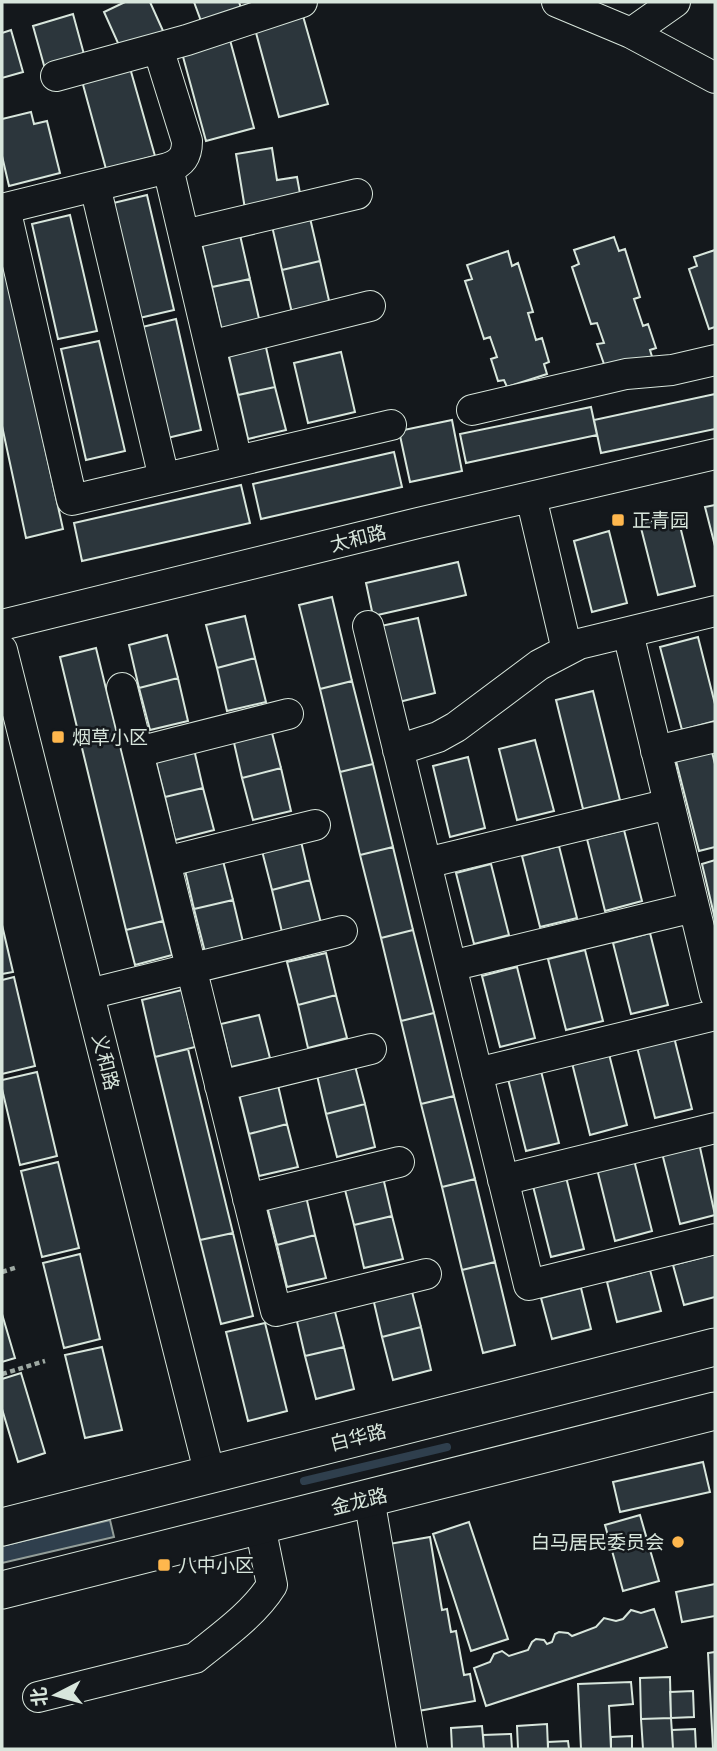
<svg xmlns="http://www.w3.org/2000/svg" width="717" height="1751" font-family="Inter,'Noto Sans SC',sans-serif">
<rect width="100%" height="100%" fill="#14181c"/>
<!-- water -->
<path fill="#2f3f4d" stroke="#939e99" stroke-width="2" d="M110,1520l4,17 -112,26v-17z"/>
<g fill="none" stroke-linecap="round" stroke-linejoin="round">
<!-- stream -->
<path stroke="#2f3f4d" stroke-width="8" d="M304,1481l143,-34"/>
</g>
<!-- building -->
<path fill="#2c363c" stroke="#d8e6dc" stroke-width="2" d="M125,2h25l14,31 -42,19 -18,-40z
M194,2h45l2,6 -40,13z
M73,14l12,44 -40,11 -12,-43z
M303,16l25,88 -49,13 -24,-88z
M11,30l12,42 -21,6v-45z
M230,40l24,88 -48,13 -24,-88z
M130,68l25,88 -49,13 -24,-88z
M31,112l3,12 13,-3 13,52 -51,13 -7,-30v-37z
M272,148l5,32 20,-3 4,22 -56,10 -9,-55z
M147,195l27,115 -39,9 -26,-115z
M70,215l27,116 -39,8 -26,-115z
M310,218l10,43 -38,9 -10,-44z
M240,235l10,44 -38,8 -10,-43z
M614,237l5,14 6,-2 15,48 -6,2 9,27 5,-2 8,24 -6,2 3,10 -48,7 -8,-23 7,-1 -7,-20 -6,1 -19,-57 7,-3 -5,-14z
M715,250v77l-6,2 -20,-60 8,-3 -3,-9z
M508,251l4,15 6,-3 15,49 -5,1 8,27 6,-2 7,24 -5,2 3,10 -40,13 -3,-7 -6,1 -7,-22 6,-2 -7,-20 -6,2 -19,-58 7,-2 -5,-14z
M2,253l61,276 -37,9 -24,-112z
M320,261l10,44 -38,8 -10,-43z
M250,279l10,44 -38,8 -10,-44z
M176,319l25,111 -38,9 -25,-111z
M99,341l26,110 -39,9 -25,-111z
M265,343l10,44 -37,8 -10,-43z
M341,352l14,60 -47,11 -14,-60z
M275,387l11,43 -38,9 -10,-44z
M715,394v35l-114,24 -7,-33z
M591,407l6,28 -131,28 -6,-29z
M452,420l10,51 -52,11 -11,-51z
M394,452l8,35 -141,32 -8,-35z
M241,485l9,38 -168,38 -8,-38z
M715,505v41l-10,-39z
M677,514l18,72 -37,9 -18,-71z
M609,531l18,72 -35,9 -18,-71z
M458,562l8,33 -93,21 -7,-33z
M332,597l20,84 -32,8 -21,-84z
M245,616l10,42 -38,10 -11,-43z
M418,618l17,75 -36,9 -18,-76z
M167,635l11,43 -39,10 -10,-43z
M698,637l17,67v17l-33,9 -22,-83z
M96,648l67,273 -37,9 -66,-273z
M255,658l11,44 -39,9 -10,-43z
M178,678l10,43 -38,9 -11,-42z
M352,681l21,83 -33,8 -20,-83z
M593,691l27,109 -37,9 -27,-109z
M270,725l11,43 -39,10 -10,-44z
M535,740l19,71 -37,9 -18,-71z
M193,745l10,43 -38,9 -11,-43z
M712,752l3,12v83l-16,4 -23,-90z
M468,757l17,71 -35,9 -17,-71z
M373,764l20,83 -33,8 -20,-83z
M281,768l10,43 -38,9 -11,-42z
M203,788l11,42 -39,10 -10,-43z
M624,830l18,71 -37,10 -18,-72z
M300,837l10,43 -38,10 -11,-43z
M559,846l18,72 -37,9 -18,-71z
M393,847l20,83 -32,8 -21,-83z
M222,857l11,43 -39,9 -10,-43z
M715,860v59l-13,-55z
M491,864l18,71 -35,9 -18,-71z
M310,880l11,43 -39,9 -10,-42z
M233,900l10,42 -38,10 -11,-43z
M163,921l9,34 -37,10 -9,-35z
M2,925l11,47 -11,2z
M413,930l21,83 -33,8 -20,-83z
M650,933l18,72 -37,9 -18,-71z
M585,950l18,71 -37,9 -18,-71z
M326,953l10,42 -38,10 -11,-43z
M517,967l18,71 -35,9 -18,-71z
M14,977l21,89 -33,8v-94z
M182,990l13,57 -40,10 -13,-57z
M336,995l11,43 -39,10 -10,-43z
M434,1013l20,83 -33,8 -20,-83z
M259,1015l11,43 -39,9 -10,-43z
M674,1037l18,72 -37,9 -18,-71z
M188,1049l45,184 -33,7 -45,-183z
M609,1054l18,71 -37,10 -18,-72z
M354,1062l11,42 -39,10 -10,-43z
M541,1071l18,72 -33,8 -18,-72z
M37,1072l20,84 -37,9 -18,-76v-9z
M277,1081l10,43 -38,10 -11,-44z
M454,1096l21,83 -33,8 -21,-83z
M365,1104l10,43 -38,10 -11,-43z
M287,1124l11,43 -39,9 -10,-42z
M699,1143l16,72 -35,9 -18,-71z
M634,1160l18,71 -37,10 -18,-72z
M58,1162l21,86 -37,9 -21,-86z
M382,1173l10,43 -38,9 -11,-43z
M566,1177l18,72 -33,8 -18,-71z
M475,1179l20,83 -33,8 -20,-83z
M305,1192l10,43 -38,10 -11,-43z
M392,1216l11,43 -39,9 -10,-43z
M233,1233l20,83 -32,8 -21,-84z
M315,1235l11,43 -39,9 -10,-42z
M80,1254l20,85 -36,9 -21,-85z
M715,1254v43l-31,8 -11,-40z
M495,1262l20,83 -32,8 -21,-83z
M650,1270l11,41 -44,11 -10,-40z
M410,1284l11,43 -39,10 -10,-43z
M581,1288l10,41 -39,10 -11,-41z
M333,1304l11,43 -39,9 -10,-43z
M2,1314l13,44 -13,4z
M265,1323l22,88 -39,10 -22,-89z
M421,1327l10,43 -38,10 -11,-43z
M102,1347l20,83 -37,8 -20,-83z
M344,1347l10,42 -38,10 -11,-43z
M21,1373l24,80 -27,9 -16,-53v-30z
M703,1462l7,30 -90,20 -7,-30z
M640,1515l19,66 -36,10 -18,-66z
M469,1522l39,117 -37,12 -38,-117z
M430,1537l12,73 5,-1 4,23 5,-1 8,44 6,-1 5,27 -57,10 -29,-167z
M715,1584v32l-33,6 -6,-30z
M654,1609l13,38 -181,59 -12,-38 16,-6 4,-8 8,-3 7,5 19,-6 4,-8 4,-3 8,1 3,4 5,-2 3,-8 4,-2 9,1 4,3 24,-9 8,-9 12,3 7,-2 8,-9 10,3z
M715,1652v97h-2l-5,-96z
M670,1677l1,41 -30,1 -1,-41z
M631,1682l2,22 -24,2 2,43h-30l-3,-65z
M693,1691l1,26 -23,1 -1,-26z
M671,1718l2,31h-30l-2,-30z
M547,1724l1,25h-30l-1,-23z
M482,1726l2,23h-32l-1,-21z
M695,1729l1,20h-23l-1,-19z
M511,1734l1,15h-28l-1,-14z
M632,1736v13h-21v-12z
M568,1741l1,8h-21v-7z"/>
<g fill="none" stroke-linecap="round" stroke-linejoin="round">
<!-- minor casing -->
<g stroke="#d8e6dc" stroke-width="32">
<path id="minor" d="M557,2l74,31 84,45
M631,33l44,-31
M158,48l29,93c0,15 -5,22 -19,27
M56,76l131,-36 115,-38
M95,186l69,292
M5,208l67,292 319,-75
M2,209l166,-41 69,293
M184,235l173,-41
M210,346l160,-40
M472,410l154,-36 46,-4 43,-10
M531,497l36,153
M2,625l416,-102 297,-69
M368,626l161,659 186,-46
M628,633l87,361
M2,650l208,825
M122,688l154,623 150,-37
M398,750l40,-13 18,-10 83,-62 40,-21 136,-33
M656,751l59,-14
M138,752l150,-38
M165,862l150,-37
M426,863l243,-59
M451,966l243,-59
M89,994l253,-63
M477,1073l238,-58
M220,1086l151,-37
M503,1180l212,-52
M248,1199l151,-37
M369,1498l43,251
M38,1697l157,-39c26,-21 59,-44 77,-73l-12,-59"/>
</g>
<!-- major casing -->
<g stroke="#d8e6dc" stroke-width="39">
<path id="major" d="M2,1527l713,-180
M2,1590l713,-179"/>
</g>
<!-- path -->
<path stroke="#9da8a2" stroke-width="4.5" stroke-dasharray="5 3.5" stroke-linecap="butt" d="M2,1272l16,-5
M2,1374l43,-13"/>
<!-- minor -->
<use href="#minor" stroke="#14181c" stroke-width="30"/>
<!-- major -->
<use href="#major" stroke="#14181c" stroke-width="37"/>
</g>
<!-- markers -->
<g fill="#ffb74d" stroke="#14181c" stroke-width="2.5">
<rect x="611" y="513" width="14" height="14" rx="3.5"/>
<rect x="51" y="730" width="14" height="14" rx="3.5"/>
<circle cx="678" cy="1542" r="7"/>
<rect x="157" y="1558" width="14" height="14" rx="3.5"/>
</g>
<g text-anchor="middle" stroke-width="5" stroke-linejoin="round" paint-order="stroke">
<!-- poi labels -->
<g font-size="19" fill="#d8e6dc" stroke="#14181c" text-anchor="start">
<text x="632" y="527">正青园</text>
<text x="72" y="744">烟草小区</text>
<text x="664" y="1549" text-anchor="end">白马居民委员会</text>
<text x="178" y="1572">八中小区</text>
</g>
<!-- street labels -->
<g font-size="19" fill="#d8e6dc" stroke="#14181c">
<text transform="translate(358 538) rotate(-14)" y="7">太和路</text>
<text transform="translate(106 1062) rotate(76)" y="7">义和路</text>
<text transform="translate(358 1437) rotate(-14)" y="7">白华路</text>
<text transform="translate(359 1501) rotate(-14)" y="7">金龙路</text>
</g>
</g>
<!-- border -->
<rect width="717" height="1751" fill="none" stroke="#d8e6dc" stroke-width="7"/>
<!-- north arrow -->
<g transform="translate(56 1695) rotate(264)" stroke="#14181c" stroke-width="5" paint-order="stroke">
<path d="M0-5L12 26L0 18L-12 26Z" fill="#d8e6dc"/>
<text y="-10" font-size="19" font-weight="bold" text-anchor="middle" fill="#d8e6dc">北</text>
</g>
</svg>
